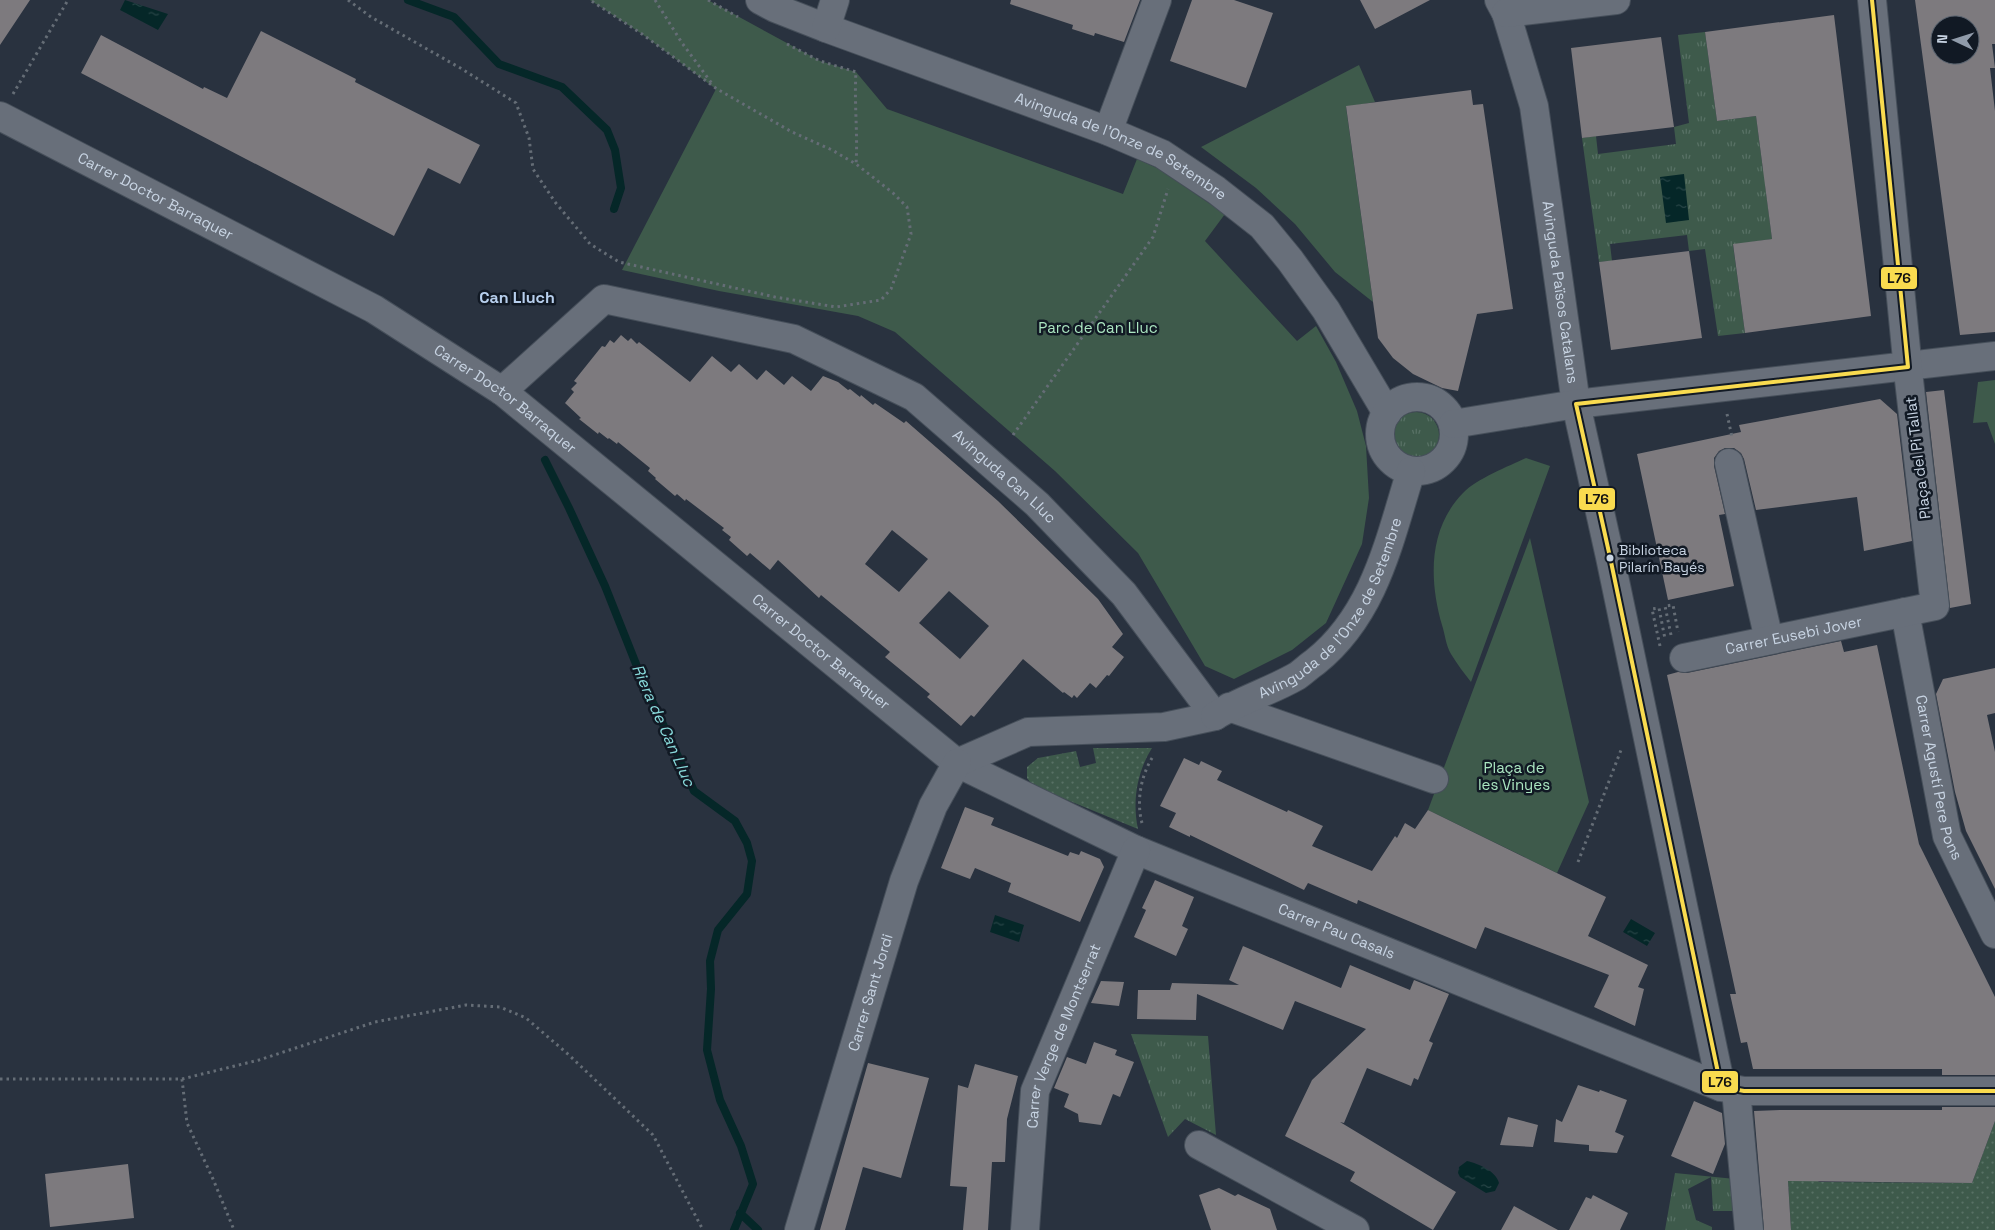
<svg xmlns="http://www.w3.org/2000/svg" width="1995" height="1230" font-family="'Space Grotesk',sans-serif">
<defs>
<pattern id="grass-tufts" width="24" height="20" patternUnits="userSpaceOnUse" patternTransform="scale(1.25)"><rect width="24" height="20" fill="#3e5a4b"/><path d="M3 7l-1-3M5 7V3M7 7l1-3M15 17l-1-3M17 17v-4M19 17l1-3" fill="none" stroke="#587165"/></pattern>
<pattern id="garden-dots" width="8" height="8" patternUnits="userSpaceOnUse" patternTransform="scale(1.25)"><rect width="8" height="8" fill="#3e5a4b"/><path d="M2 2h.1M6 6h.1" fill="none" stroke="#587165" stroke-width="1.8" stroke-linecap="round"/></pattern>
<pattern id="water-ripples" width="26" height="14" patternUnits="userSpaceOnUse" patternTransform="scale(1.25)"><rect width="26" height="14" fill="#052728"/><path d="M2 4q2-2 4 0t4 0M15 11q2-2 4 0t4 0" fill="none" stroke="#284547"/></pattern>
</defs>
<rect width="100%" height="100%" fill="#29323f"/>
<!-- grass -->
<path fill="url(#grass-tufts)" d="M1705,32l12,89 39,-5 7,54 68,6 -66,8 7,55 -39,6 12,88 -27,3 -13,-87 -16,2 -2,-16 -77,9 2,17 -13,1 -17,-124 14,-2 2,18 78,-10 -2,-17 15,-4 -11,-88z
M1393 435a23 23 0 1 1 46 0a23 23 0 1 1-46 0Z
M1131,1034l77,2 8,99 -31,-16 -17,18z
M1675,1173l60,6 3,32h-25l-2,-34 -23,12 8,31 16,7v3h-47z"/>
<!-- park -->
<path fill="#3e5a4b" d="M590,0h118l112,61 36,11 31,37 236,85 14,-35 20,9 68,46 -20,27 92,100 19,-15 20,36 21,49 9,35 3,52 -7,46 -36,79 -34,27 -58,29 -29,-13 -67,-113 -83,-82 -160,-139 -37,-16 -139,-25 -97,-21 94,-181 -74,-55z
M1359,65l16,37 -29,5 27,195 -38,-30 -40,-48 -39,-36 -55,-41z
M1995,380v64l-8,-22 -14,1 5,-41z
M1526,458l24,8 -79,216c-7,-9 -14,-18 -20,-28 -5,-8 -6,-20 -9,-29 -13,-45 -14,-96 21,-132 13,-14 46,-27 63,-35z
M1530,538l59,264 -32,71 -129,-63z"/>
<!-- garden -->
<path fill="url(#garden-dots)" d="M1093,748h59c-15,24 -20,53 -14,81l-105,-43 -6,-8v-11l11,-9 38,-7 4,16 16,-4z
M1995,1121v109h-204l-5,-82 33,34 153,1z"/>
<!-- water -->
<path fill="url(#water-ripples)" d="M125,0l43,14 -10,16 -38,-20z
M1684,174l5,46 -23,3 -6,-46z
M995,915l29,10 -5,17 -29,-10z
M1631,919l24,14 -8,13 -24,-14z
M1467,1161c12,3 29,10 32,22l-4,8 -9,2 -26,-16 -2,-4 1,-6z"/>
<g fill="none" stroke-linecap="round" stroke-linejoin="round">
<!-- stream -->
<path stroke="#052728" stroke-width="8" d="M408,0l46,17 45,47 63,23 45,43 8,20 6,38 -7,21
M545,460l24,48 36,78 37,93 52,112 41,30 12,22 5,18 -5,33 -29,36 -8,31 1,28 -4,61 13,50 21,46 12,38 -19,46
M740,1213l18,17"/>
</g>
<!-- building -->
<path fill="#7d7a7e" fill-rule="evenodd" d="M0,0h30l-30,45z
M1011,0h129l-16,42 -29,-9 -1,3 -22,-7 1,-4 -63,-21z
M1192,0h42l39,13 -27,75 -76,-27z
M1360,0h70l-55,29z
M1915,0h80v44h-3l3,24h-5l5,43v221l-35,3zM1940,25h30v30h-30z
M1834,15l37,301 -126,17 -12,-89 39,-5 -16,-123 -39,5 -12,-89z
M261,31l95,48 -1,3 125,63 -20,39 -32,-16 -34,68 -313,-163 20,-38 102,54 1,-2 23,11z
M1661,37l13,90 -92,11 -11,-90z
M1471,90l2,15 10,-1 30,205 -36,5 -19,77 -16,-3 -29,-14 -20,-16 -15,-20 -32,-232z
M1689,251l13,87 -91,12 -12,-88z
M621,335l7,6 3,-3 6,6 2,-2 51,40 22,-26 19,16 8,-8 18,16 9,-10 18,15 8,-9 19,15 12,-15 15,6 10,8 2,-1 10,8 1,-2 12,10 2,-2 29,20 2,-2 92,80 100,98 25,35 -11,13 12,10 -15,19 -2,-1 -11,13 -6,-5 -13,15 -3,-3 -2,3 -8,-6 -1,1 -40,-34 -49,58 -3,-2 -10,11 -34,-29 3,-3 -45,-37 5,-5 -69,-57 -2,3 -41,-38 -8,10 -20,-17 -3,3 -18,-16 2,-3 -9,-7 2,-2 -38,-29 -1,2 -8,-7 -2,2 -20,-17 1,-1 -8,-7 2,-3 -32,-26 -1,2 -8,-6 -1,1 -9,-7 -1,2 -19,-15 2,-1 -16,-15 9,-11 -3,-3 6,-6 -3,-2 28,-35 3,1 5,-7 4,3zM892,530l36,29 -29,33 -34,-28zM949,591l40,35 -29,33 -41,-36z
M1944,390l27,214 -21,4 -24,-216z
M1880,399l17,15 15,127 -48,10 -7,-54 -101,13 -12,-51 -3,-6 -7,-5h-9l-6,3 -5,7v8l11,48 -6,1 15,71 -66,14 -31,-146 104,-22 -2,-7z
M1841,641l3,11 33,-7 42,199 76,153v78h-53v-6h-189l-6,-27 -6,1 -11,-49h6l-69,-319 11,-3 9,1z
M1995,668v45l-8,2 8,37v137l-29,-58 -11,-39 -19,-98 7,-15z
M1184,758l15,7 2,-4 21,10 -5,9 70,32 1,-2 35,16 -11,20 60,25 23,-35 2,2 8,-15 10,6 13,-19 178,87 -18,39 60,29 -10,22 6,2 -9,37 -41,-19 15,-32 -124,-48 -9,22 -118,-49 -1,4 -49,-21 -4,7 -114,-55v2l-21,-10 7,-14 -16,-7z
M965,807l29,11 -3,7 77,31 2,-4 9,3 2,-4 19,8 4,8 -24,55 -72,-30 3,-9 -36,-15 -5,11 -29,-11z
M1155,880l39,17 -12,29 6,3 -12,27 -42,-19 12,-27 -4,-2z
M1243,946l98,42 9,-23 60,25 4,-10 35,14 -20,47 4,2 -15,37 -4,-2 -3,8 -44,-18 -23,55 -4,-1 116,70 -23,38 -83,-49 5,-9 -70,-36 27,-56 54,-51 -71,-28 -12,29 -86,-36 -1,26 -59,-1 1,-29h32l2,-7 67,2 -10,-5z
M1101,981l23,1 -5,24 -28,-3z
M1094,1042l23,8 -2,5 19,7 -14,35 -7,-3 -12,31 -22,-3 -1,-8 -14,-7 5,-13 -15,-6 13,-31 19,7z
M868,1063l61,15 -28,100 -38,-11 -18,63h-25z
M975,1064l43,12 -11,43 -2,43h-13l-4,68h-25l4,-43 -17,-1 8,-101 10,3z
M1578,1085l21,7 1,-2 27,10 -12,32 9,4 -7,17 -28,-2v-6l-35,-3 2,-23 6,3z
M1694,1101l28,12 3,31 -12,30 -42,-18z
M1942,1107h53v14l-23,62 -184,-2 3,49h-27l-10,-119 26,-1h162z
M1508,1117l30,8 -5,22 -33,-2z
M128,1164l6,54 -84,9 -5,-53z
M1219,1188l16,8 3,-2 32,15 7,21h-66l-12,-35z
M1593,1195l35,18 -8,17h-51l17,-33 5,2z
M1514,1206l44,24h-57z"/>
<g fill="none" stroke-linecap="round" stroke-linejoin="round">
<!-- minor casing -->
<g stroke="#464f5a" stroke-width="30">
<g id="minor">
<path id="s1" d="M760,0l15,8 51,20 282,103 54,23 54,36 46,36 28,34 36,50 61,103"/>
<path id="s2" d="M1499,0l7,13 28,93 42,298 34,153 111,530"/>
<path d="M1506,13l110,-13"/>
<path d="M826,28l9,-28"/>
<path id="s3" d="M0,116l374,193 128,82 455,372 179,87 585,237 23,4h251"/>
<path d="M1108,131l49,-131"/>
<path id="s4" d="M502,391l102,-92 190,40 120,58 123,107 87,90 91,122 -51,11 -136,5 -71,31"/>
<circle cx="1417" cy="434" r="37"/>
<path d="M1453,424l123,-20 419,-48"/>
<path d="M1729,463l40,177"/>
<path id="s5" d="M1905,612l42,224 48,98"/>
<path id="s6" d="M1684,658l251,-52 -26,-226 -37,-380"/>
<path d="M1229,707l205,72"/>
<path id="s7" d="M1215,716c26,-16 56,-25 82,-40 6,-4 12,-10 18,-14 60,-48 74,-121 96,-191"/>
<path d="M1736,1090l13,140"/>
<path d="M1199,1145l156,85"/>
<path id="s8" d="M799,1230l105,-349 29,-75 24,-43"/>
<path id="s9" d="M1025,1230l10,-139 101,-241"/>
</g>
</g>
<!-- path -->
<path stroke="#656d76" stroke-width="3" stroke-dasharray="2.5 4" stroke-linecap="butt" d="M348,0l23,17 91,52 54,34 13,35 4,31 22,33 35,42 29,18 156,35 61,10 45,-7 10,-11 20,-55 -4,-27 -14,-14 -37,-29 -24,-14 -40,-18 -75,-43 -75,-55 -52,-34
M655,0l27,43 31,42
M708,0l30,17
M787,44l33,17 36,11c-2,31 2,62 0,92
M13,94l55,-94
M1727,414l5,23
M1013,435l140,-198 15,-48
M1671,635l-6,-29 8,-1 5,27
M1660,646l-8,-37 7,-1 6,31
M1142,823c-6,-22 -1,-49 12,-68
M1578,862l43,-112
M0,1079h182l77,-19 116,-38 91,-17 34,2 26,11 43,37 84,80 50,95
M182,1079l5,44 26,56 21,51"/>
<!-- minor -->
<use href="#minor" stroke="#686f7a" stroke-width="28"/>
<!-- bus-1 casing -->
<g stroke="#111924" stroke-width="8">
<path id="bus-1" d="M1872,0l36,367 -332,37 34,153 111,530 23,4h251"/>
</g>
<!-- bus-1 -->
<use href="#bus-1" stroke="#f9db4f" stroke-width="4"/>
</g>
<!-- markers -->
<circle fill="#c8d4e3" stroke="#111924" stroke-width="2" cx="1610" cy="558" r="4.5"/>
<g text-anchor="middle" stroke-width="5" stroke-linejoin="round" paint-order="stroke">
<!-- bus labels -->
<g font-size="14" fill="#c8d4e3" stroke="#111924" text-anchor="start">
<text x="1619" y="555">Biblioteca<tspan x="1619" dy="17">Pilarín Bayés</tspan></text>
</g>
<!-- street labels -->
<g font-size="15" fill="#c8d4e3" stroke="#111924">
<text dy="5" stroke="none"><textPath href="#s1" startOffset="390">Avinguda de l'Onze de Setembre</textPath></text>
<text dy="5" stroke="none"><textPath href="#s3" startOffset="175">Carrer Doctor Barraquer</textPath></text>
<text dy="5" stroke="none"><textPath href="#s2" startOffset="300">Avinguda Països Catalans</textPath></text>
<text dy="5" stroke="none"><textPath href="#s3" startOffset="580">Carrer Doctor Barraquer</textPath></text>
<text transform="translate(1918 458) rotate(-97)" y="5">Plaça del Pi Tallat</text>
<text dy="5" stroke="none"><textPath href="#s4" startOffset="585">Avinguda Can Lluc</textPath></text>
<text dy="5" stroke="none"><textPath href="#s7" startOffset="166">Avinguda de l'Onze de Setembre</textPath></text>
<text dy="5" stroke="none"><textPath href="#s6" startOffset="112">Carrer Eusebi Jover</textPath></text>
<text dy="5" stroke="none"><textPath href="#s3" startOffset="985">Carrer Doctor Barraquer</textPath></text>
<text dy="5" stroke="none"><textPath href="#s5" startOffset="169">Carrer Agustí Pere Pons</textPath></text>
<text dy="5" stroke="none"><textPath href="#s3" startOffset="1576">Carrer Pau Casals</textPath></text>
<text dy="5" stroke="none"><textPath href="#s8" startOffset="248">Carrer Sant Jordi</textPath></text>
<text dy="5" stroke="none"><textPath href="#s9" startOffset="200">Carrer Verge de Montserrat</textPath></text>
</g>
<!-- park labels -->
<g font-size="15" fill="#abe6c1" stroke="#111924">
<text x="1098" y="333">Parc de Can Lluc</text>
<text x="1514" y="773">Plaça de<tspan x="1514" dy="17">les Vinyes</tspan></text>
</g>
<!-- neighbourhood labels -->
<g font-size="16" font-weight="bold" fill="#b7cfed" stroke="#111924">
<text x="517" y="303">Can Lluch</text>
</g>
<!-- water labels -->
<g font-size="16" font-style="italic" fill="#88dadb" stroke="#111924">
<text transform="translate(664 725) rotate(66)" y="6">Riera de Can Lluc</text>
</g>
</g>
<g stroke="#111924" stroke-width="2">
<rect x="1880" y="266" width="38" height="24" rx="5" fill="#f9db4f"/>
<rect x="1578" y="487" width="38" height="24" rx="5" fill="#f9db4f"/>
<rect x="1701" y="1070" width="38" height="24" rx="5" fill="#f9db4f"/>
</g>
<g font-size="14" text-anchor="middle" font-weight="bold" fill="#111">
<text x="1899" y="283">L76</text>
<text x="1597" y="504">L76</text>
<text x="1720" y="1087">L76</text>
</g>
<!-- north arrow -->
<g transform="translate(1955 40) rotate(274)"><circle r="24" fill="#111924" stroke="#5a6470"/>
<path d="M0-4L9 19L0 12L-9 19Z" fill="#909baa"/>
<text y="-8" font-size="14" font-weight="bold" text-anchor="middle" fill="#c8d4e3">N</text>
</g>
</svg>
